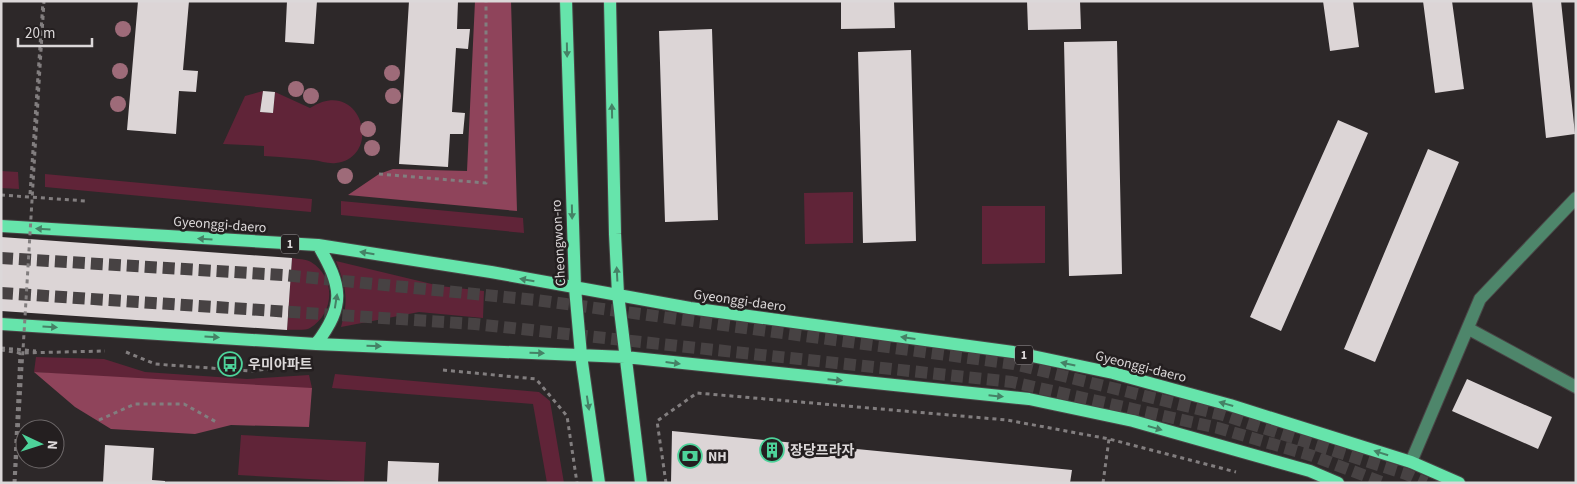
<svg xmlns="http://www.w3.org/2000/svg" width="1577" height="484" font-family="'Source Sans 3','Noto Sans KR',sans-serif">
<rect width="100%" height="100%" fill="#2d2829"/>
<!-- green -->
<path fill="#602438" d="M263,91l-3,21 13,1 2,-21 35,16c51,-33 74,49 26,55 -8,1 -15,-2 -23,-3 -16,-2 -33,-3 -49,-4v-10l-41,-2 22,-48z
M1,171l17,1 1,17 -18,-1z
M45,174l267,25 -1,13 -266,-25z
M853,192v51l-48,1 -1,-51z
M341,201l182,17 1,15 -183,-18z
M982,206h63v57l-63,1z
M292,258c6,1 14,1 19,4 25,15 24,51 -1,66 -5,3 -16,1 -23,2z
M336,261l104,25 44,5 -1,27 -64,-6 -78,15c8,-28 5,-40 -5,-66z
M36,357l68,2 41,13 102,7 62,-4 3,13 -55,1 -223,-17z
M335,374l204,18 11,9 14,82h-17l-14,-79 -201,-16z
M241,435l125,7 -2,40 -126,-7z"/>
<!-- forest -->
<path fill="#8f445b" d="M475,1h36l6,210 -169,-16 31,-21 14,-5 74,2z
M34,372l278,16 -3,39 -78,-2 -36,9 -84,-5 -36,-22z"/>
<!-- building -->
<path fill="#dcd5d6" d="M138,1h51l-6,69 15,1 -2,21 -17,-1 -3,43 -49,-4z
M287,1h30l-3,43 -29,-2z
M409,1h49l-1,28h13l-2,20 -12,-1 -4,64 13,1 -2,21h-13l-2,33 -49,-3z
M841,1h53l1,27 -54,1z
M1027,1h53l1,28 -53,1z
M1323,1h30l6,46 -29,4z
M1423,1h29l12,88 -29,4z
M1532,1h29l14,133 -29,4z
M712,29l6,191 -53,2 -6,-191z
M1117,41l5,233 -53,2 -5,-234z
M911,50l5,191 -53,2 -5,-191z
M263,91l12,1 -2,21 -13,-1z
M1338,120l30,13 -87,198 -31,-14z
M1428,149l31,13 -84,200 -31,-13z
M1,237l291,21 -5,72 -286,-19z
M1467,379l85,38 -14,32 -86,-38z
M672,431l400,39 -2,13h-399z
M105,445l49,3 -2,32 13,1v2h-62z
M388,461l51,2 -1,20h-51z"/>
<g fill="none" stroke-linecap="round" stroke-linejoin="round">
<!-- major-tunnel -->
<path stroke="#474243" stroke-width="12" stroke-dasharray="12 6" stroke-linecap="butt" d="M1,258l282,17 253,25 478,64 209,51 183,59 20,9
M1,293l474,31 537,58 206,46 95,28 71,27"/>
<!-- minor casing -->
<g stroke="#494445" stroke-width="14">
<path id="minor" d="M1469,329l107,58
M1411,462l69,-163 96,-101"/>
</g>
<!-- major casing -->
<g stroke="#494445" stroke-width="14">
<path id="major" d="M566,1l9,287 6,67 18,128
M610,1l5,233 3,60 23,189
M1,226l317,19 173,27 199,36 323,44 100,21 117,32 181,57 48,21
M1,324l315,20 309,13 404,42 104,22 177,50 28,12
M316,344c30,-39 26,-58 2,-99"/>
</g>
<!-- path -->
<path stroke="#827e7f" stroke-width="3" stroke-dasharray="4 4" stroke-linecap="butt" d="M379,174l107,9v-182
M30,194l13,-193
M1,195l85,6
M1,348l35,3
M1,350l19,3 85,-2
M126,352l29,12 96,7 54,-7
M443,370l93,9 31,37 10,67
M99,420l36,-16h49l34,19
M14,483l6,-130
M666,483l-9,-62 40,-28 310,27 102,19 127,33
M1103,483l6,-44"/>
<!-- minor -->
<use href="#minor" stroke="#4e866b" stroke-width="12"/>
<!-- major -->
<use href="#major" stroke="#66e4ab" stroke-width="12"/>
<!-- path-bridge -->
<path stroke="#827e7f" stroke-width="3" stroke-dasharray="4 4" stroke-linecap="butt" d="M15,483l29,-482"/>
</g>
<!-- trees -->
<g fill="#9e6b79">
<circle cx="123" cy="29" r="8"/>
<circle cx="120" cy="71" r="8"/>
<circle cx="392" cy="73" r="8"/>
<circle cx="296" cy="89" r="8"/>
<circle cx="311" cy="96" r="8"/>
<circle cx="393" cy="96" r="8"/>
<circle cx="118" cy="104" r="8"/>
<circle cx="368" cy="129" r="8"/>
<circle cx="372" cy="148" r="8"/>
<circle cx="345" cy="176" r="8"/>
</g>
<!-- one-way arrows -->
<defs><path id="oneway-solid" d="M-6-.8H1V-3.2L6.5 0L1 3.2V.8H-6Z" transform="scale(1.25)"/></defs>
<g fill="#458266">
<use href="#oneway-solid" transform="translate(567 50) rotate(89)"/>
<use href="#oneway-solid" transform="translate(612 111) rotate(-91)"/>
<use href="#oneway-solid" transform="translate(572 212) rotate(89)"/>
<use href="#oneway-solid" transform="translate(43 229) rotate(-176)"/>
<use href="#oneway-solid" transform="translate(205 239) rotate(-176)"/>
<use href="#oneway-solid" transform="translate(367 253) rotate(-171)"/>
<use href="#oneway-solid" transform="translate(617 274) rotate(-93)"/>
<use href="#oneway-solid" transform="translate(527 280) rotate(-170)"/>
<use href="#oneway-solid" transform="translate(336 301) rotate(-81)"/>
<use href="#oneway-solid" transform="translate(50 327) rotate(3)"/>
<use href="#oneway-solid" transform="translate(212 337) rotate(4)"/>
<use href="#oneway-solid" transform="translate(908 338) rotate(-172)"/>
<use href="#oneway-solid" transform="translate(374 346) rotate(2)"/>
<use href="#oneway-solid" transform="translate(537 353) rotate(2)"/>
<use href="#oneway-solid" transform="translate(673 363) rotate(7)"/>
<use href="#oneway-solid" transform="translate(1068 364) rotate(-168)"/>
<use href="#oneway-solid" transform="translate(835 380) rotate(6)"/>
<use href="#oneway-solid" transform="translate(996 396) rotate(6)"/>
<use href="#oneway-solid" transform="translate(588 403) rotate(81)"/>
<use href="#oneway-solid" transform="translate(1226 404) rotate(-164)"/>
<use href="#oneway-solid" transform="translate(1155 428) rotate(16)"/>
<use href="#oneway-solid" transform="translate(1381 453) rotate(-162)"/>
</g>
<!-- icons -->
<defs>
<g id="bus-ring" transform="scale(1.25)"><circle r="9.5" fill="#241f20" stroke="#4dd39a" stroke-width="1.5"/><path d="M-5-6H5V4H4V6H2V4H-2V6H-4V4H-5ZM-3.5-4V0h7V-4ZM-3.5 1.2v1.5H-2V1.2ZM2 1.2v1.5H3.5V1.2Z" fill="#4dd39a"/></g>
<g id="building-ring" transform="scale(1.25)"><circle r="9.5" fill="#241f20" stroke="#4dd39a" stroke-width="1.5"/><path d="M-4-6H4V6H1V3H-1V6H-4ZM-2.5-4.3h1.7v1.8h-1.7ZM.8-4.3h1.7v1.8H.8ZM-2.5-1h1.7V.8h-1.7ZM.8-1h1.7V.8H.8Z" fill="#4dd39a"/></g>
<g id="bank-ring" transform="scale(1.25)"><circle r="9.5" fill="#241f20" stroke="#4dd39a" stroke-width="1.5"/><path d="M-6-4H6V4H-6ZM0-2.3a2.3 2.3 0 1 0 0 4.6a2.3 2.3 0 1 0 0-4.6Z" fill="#4dd39a"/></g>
</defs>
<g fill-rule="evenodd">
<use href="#bus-ring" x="230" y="364"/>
<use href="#building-ring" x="772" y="450"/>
<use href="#bank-ring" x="690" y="456"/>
</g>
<g text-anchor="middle" stroke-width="5" stroke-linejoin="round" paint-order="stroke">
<!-- shield labels -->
<g fill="#241f20" stroke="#a5a0a2" stroke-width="1">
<rect x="281" y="234.5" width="18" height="19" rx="4"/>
<rect x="1015" y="345.5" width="18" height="19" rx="4"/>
</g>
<g font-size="12" font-weight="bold" fill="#dcd8d9">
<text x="290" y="248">1</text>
<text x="1024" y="359">1</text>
</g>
<!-- street labels -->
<g font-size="14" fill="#dcd8d9" stroke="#241f20">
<text transform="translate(220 224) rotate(4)" y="5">Gyeonggi-daero</text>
<text transform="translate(558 243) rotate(-93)" y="5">Cheongwon-ro</text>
<text transform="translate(740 300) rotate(8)" y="5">Gyeonggi-daero</text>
<text transform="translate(1141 366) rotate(14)" y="5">Gyeonggi-daero</text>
</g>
<!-- poi labels -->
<g font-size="14" font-weight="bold" fill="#dcd8d9" stroke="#241f20" text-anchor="start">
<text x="248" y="369">우미아파트</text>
<text x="790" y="455">장당프라자</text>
<text x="708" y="461">NH</text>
</g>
</g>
<!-- border -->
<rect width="1577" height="484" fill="none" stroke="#dcd8d9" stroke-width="5"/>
<!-- north arrow -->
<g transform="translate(40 444) rotate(94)"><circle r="24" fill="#241f20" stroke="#6e696a"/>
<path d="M0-4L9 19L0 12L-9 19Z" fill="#4dd39a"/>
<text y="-8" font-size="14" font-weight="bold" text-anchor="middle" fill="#dcd8d9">N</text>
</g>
<!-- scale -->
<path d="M18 38v8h74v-8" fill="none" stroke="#dcd8d9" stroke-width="2.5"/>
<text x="25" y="38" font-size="15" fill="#dcd8d9" stroke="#241f20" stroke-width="4" paint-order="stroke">20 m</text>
</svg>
